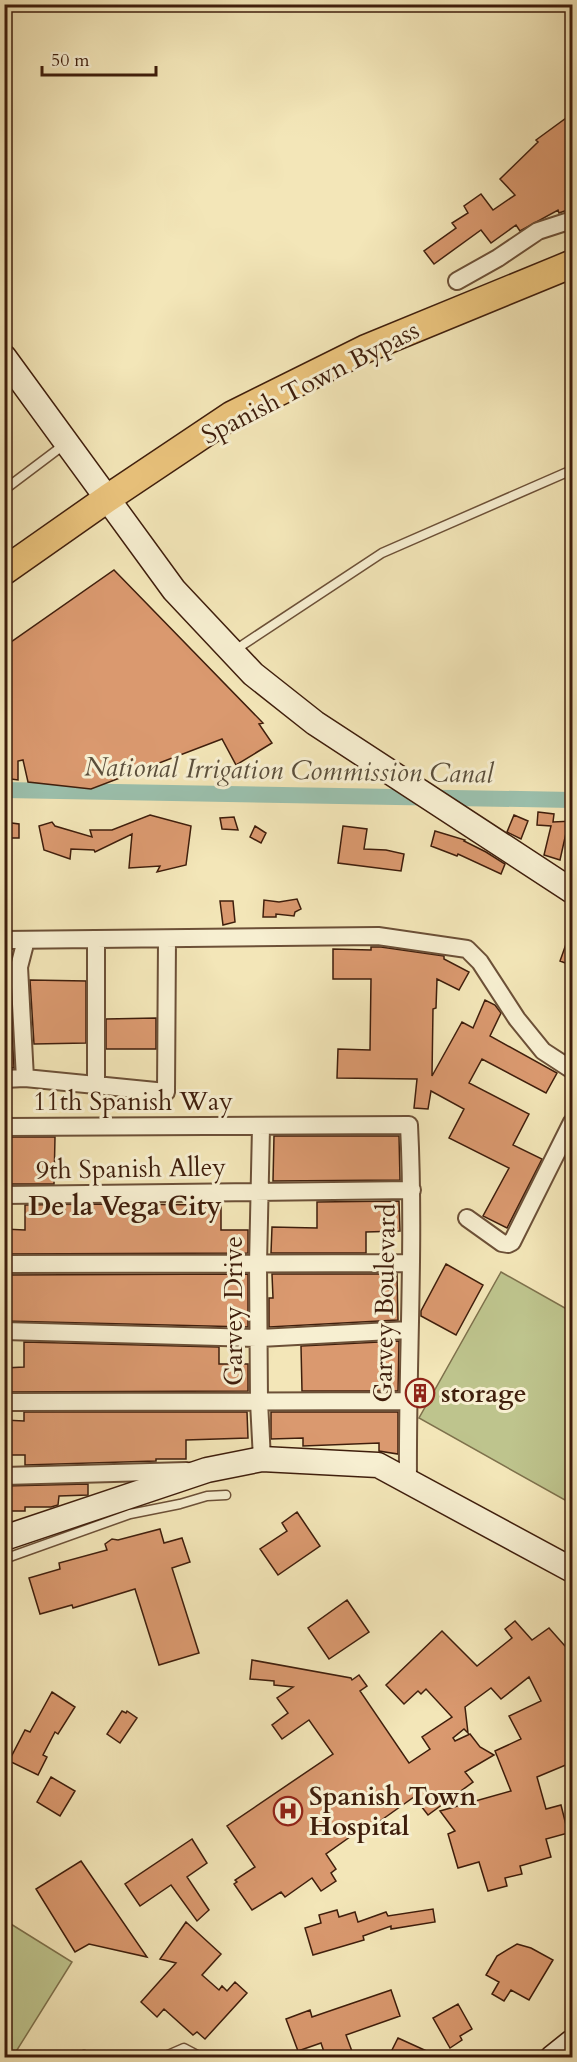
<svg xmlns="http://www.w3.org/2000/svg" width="577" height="2062" font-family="Cardo,serif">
<rect width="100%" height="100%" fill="#f3e6b8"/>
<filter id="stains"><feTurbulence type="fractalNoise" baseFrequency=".00333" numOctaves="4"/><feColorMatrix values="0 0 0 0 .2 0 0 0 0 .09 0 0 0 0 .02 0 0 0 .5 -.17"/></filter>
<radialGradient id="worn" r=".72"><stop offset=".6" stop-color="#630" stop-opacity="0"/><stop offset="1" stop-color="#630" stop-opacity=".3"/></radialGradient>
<!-- green -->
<path fill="#bec48d" stroke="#7e714c" stroke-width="1.5" d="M501,1272l71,40v192l-153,-86z
M6,1921l66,41 -60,96 -8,-1v-133z"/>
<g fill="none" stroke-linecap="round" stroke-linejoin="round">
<!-- canal -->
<path stroke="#9bc0ad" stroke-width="16" d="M4,790l568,10"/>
</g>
<!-- building -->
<path fill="#da996f" stroke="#3f1e0c" stroke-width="1.5" d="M573,113v95l-14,5 -1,-3 -38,21 -4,-6 -25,18 -10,-13 -47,34 -10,-13 32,-23 -4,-5 16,-10 -4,-7 17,-12 12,16 22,-15 -15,-16 38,-37 -2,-2z
M114,570l149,153 -4,1 13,19 -36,22 -14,-26 -131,50 -63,-7 -5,-22 -5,1v19l-14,-2v-131z
M538,812l16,2 -1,8 20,-1v12h-7l-6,27 -16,-5 7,-29 -14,-1z
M150,815l41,11 -5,39 -29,7 3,-6 -31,2 3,-34 -37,18 -1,-2 -23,-1 -1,10 -26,-9 -5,-24 13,-4 3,4 37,11 -2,-7h22z
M514,815l14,6 -7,18 -14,-7z
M234,817l4,13 -16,-1 -2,-11z
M4,822l15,2v14h-15z
M255,826l11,7 -5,10 -11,-6z
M343,826l24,3 -3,20 22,1 18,4 -3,17 -63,-8z
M435,831l30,9 -1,1 22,11 19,12 -4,10 -43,-20 -1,2 -26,-10z
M297,899l4,10 -6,3 -1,4 -18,-2v3h-13l1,-17 15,2z
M220,901h13l2,21 -12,3z
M571,930h2v36l-13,-5z
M371,947h10l63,9v3l25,13 -10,18 -22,-11 -1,29 -3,1 -1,67 30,-54 11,6 12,-28 10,5 6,8 -11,23 67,37 -11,20 -64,-34 -13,24 60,31 -16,31 29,14 -35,69 -24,-12 26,-48 -60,-30 15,-29 -33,-18 -3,18 -14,-1 3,-29 -80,-1 1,-29 32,1 1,-71h-38v-30l38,1z
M4,968h5l5,100 -10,-2z
M30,980l56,1v62l-52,1z
M156,1018v31h-50v-30z
M274,1136h125l1,44 -127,1z
M4,1137h51l-1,47h-50z
M399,1201l1,30 -34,1v21h-95l1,-26 45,1v-26z
M91,1204l130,1v25h27v23l-244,1v-25l21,1v-25z
M446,1264l37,21 -27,50 -35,-19v-5z
M248,1274v53l-244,-6v-46z
M272,1274h125l1,46 -129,7v-29h4z
M399,1341l-1,50h-96l-1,-45z
M24,1342l195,5v17h29v27l-244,1v-24l20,-1z
M422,1385l6,7 -4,7 -4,2 -1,-15z
M24,1412h223l1,26 -62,2v19h-30v2l-131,4v-10h-21v-35l20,1z
M271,1412h127v42l-19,-3v-8l-76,3v-8l-32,1z
M88,1484v11l-29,1 -1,9 -7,2h-26v4h-21v-25z
M297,1512l23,34 -42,29 -18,-26 27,-18 -5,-8z
M160,1529l4,14 18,-5 8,24 -18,6 27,85 -40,12 -24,-76 -62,19 -1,-3 -32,9 -11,-36 31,-9 -1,-6 48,-13 -2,-6 7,-5 6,1z
M347,1600l22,32 -40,27 -21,-31z
M515,1621l17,19 17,-12 24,27v107l-36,15 9,32 15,-4 7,28 -22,6 5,18 -31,9 2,8 -17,4 2,8 -19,5 -9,-29 -21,6 -10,-34 7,-3 -15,-20 71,-20 -16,-40 26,-12 -12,-23 32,-15 -12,-24 -28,22 -10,-11 -26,19 3,26 -4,-4 -11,9 2,3 15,-7 10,13 14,8 -29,17 8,10 -45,33 -14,-18 -48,34 -2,-4 -38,27 10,15 -5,4 5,8 -15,10 -9,-13 -27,19 -4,-5 -29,18 -18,-26 3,-2 -2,-2 20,-13 -28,-41 106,-72 -24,-34 -27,19 -10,-14 16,-12 -11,-15 16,-11 -19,-2v-4l-24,-2 2,-19 99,18 1,2 7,-5 8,11 -7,5 49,72 21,-14 -8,-12 30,-20 -26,-28 -5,5 -3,-3 -14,13 -18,-19 56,-54 35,35 35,-28 -7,-9z
M52,1692l23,15 -17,27 -3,-2 -12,23 4,2 -9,18 -29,-14 16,-31 5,2z
M122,1711l4,2 1,-2 10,7 -17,25 -13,-9z
M51,1777l24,14 -15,25 -23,-14z
M192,1839l15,24 -20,14 22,33 -12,11 -26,-36 -31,21 -15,-22z
M81,1861l66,96 -58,-13 -14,8 -39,-63z
M433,1909l2,13 -44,7v-3l-28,10 1,4 -51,15 -8,-27 16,-5 -2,-8 18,-5 2,7 16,-5 3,10 28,-10 2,4z
M186,1922l35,32 -19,21 17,15 3,-4 5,5 8,-9 12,11 -42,46 -8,-7 -4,3 -29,-26 -7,8 -16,-15 35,-39 -16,-4z
M517,1944l14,4 22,12 -24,40 -18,-10 -7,11 -12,-7 7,-12 -13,-7 11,-19z
M391,1990l9,26 -54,19 7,19 -10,4h-17l-5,-15 -23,8 -12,-32 24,-9 2,7z
M458,2004l14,25 -12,7 2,4 -12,8 -17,-30z
M398,2038l44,20h-40l-11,-6z"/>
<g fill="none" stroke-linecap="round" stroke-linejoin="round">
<!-- lane casing -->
<g stroke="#6c5037" stroke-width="11">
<path id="lane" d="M4,490l61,-46
M235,650l147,-97 190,-83
M4,1559l126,-45 50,-10 27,-8 19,-1
M84,2055l4,3
M161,2058l23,-10 19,10"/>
</g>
<!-- street casing -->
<g stroke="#6c5037" stroke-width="20">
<path id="street" d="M457,281l41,-23 40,-27 34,-11
M4,940l374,-4 89,13 13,13 37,57 26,32 29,19
M25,1078l-6,-111 7,-27
M4,1079l21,-1 141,14 1,-153
M96,1086v-147
M4,1127l405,-2c6,119 -2,238 -1,356
M261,1127l-3,137 1,138 3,57
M4,1195l408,-5
M467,1218l35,25 6,1 4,-2 60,-120
M4,1264l407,-1
M4,1331l256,7 149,-8
M4,1402l404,-1
M4,1476l183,-5"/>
</g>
<!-- secondary casing -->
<g stroke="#3f1e0c" stroke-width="27">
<path id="secondary" d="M4,357l170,233 79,84 62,49 257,168
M4,1538l203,-68 55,-11 116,6 194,105
M552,2058l20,-16"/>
</g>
<!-- primary casing -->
<g stroke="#3f1e0c" stroke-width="30">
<path id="primary" d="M4,571l104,-73 124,-83 133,-66 207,-85"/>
</g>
<!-- lane -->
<use href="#lane" stroke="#f7efd1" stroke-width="8"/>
<!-- street -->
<use href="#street" stroke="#f7efd1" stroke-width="16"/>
<!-- secondary -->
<use href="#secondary" stroke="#f7efd1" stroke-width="24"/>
<!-- primary -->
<use href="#primary" stroke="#eac37c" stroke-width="27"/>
</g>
<!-- icons -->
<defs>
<g id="building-ring" transform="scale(1.5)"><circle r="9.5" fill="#f7efd1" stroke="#8f2418" stroke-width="1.5"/><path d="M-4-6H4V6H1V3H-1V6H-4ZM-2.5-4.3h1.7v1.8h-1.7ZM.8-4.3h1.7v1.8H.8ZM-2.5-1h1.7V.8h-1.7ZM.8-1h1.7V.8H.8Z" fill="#8f2418"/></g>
<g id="hospital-ring" transform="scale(1.5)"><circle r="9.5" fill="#f7efd1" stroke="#8f2418" stroke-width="1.5"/><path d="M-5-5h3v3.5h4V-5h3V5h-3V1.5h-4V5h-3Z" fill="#8f2418"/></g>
</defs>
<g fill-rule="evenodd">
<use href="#building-ring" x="420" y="1393"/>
<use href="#hospital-ring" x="288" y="1811"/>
</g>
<g text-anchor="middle" stroke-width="6" stroke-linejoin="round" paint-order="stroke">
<!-- street labels -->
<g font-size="26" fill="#3f1e0c" stroke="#f7efd1">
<text transform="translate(310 382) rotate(-27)" y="9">Spanish Town Bypass</text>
<text x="133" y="1110">11th Spanish Way</text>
<text transform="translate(131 1168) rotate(-1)" y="9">9th Spanish Alley</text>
<text transform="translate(384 1303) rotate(-89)" y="9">Garvey Boulevard</text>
<text transform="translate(233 1311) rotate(-90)" y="9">Garvey Drive</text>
</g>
<!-- poi labels -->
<g font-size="26" font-weight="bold" fill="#3f1e0c" stroke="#f7efd1" text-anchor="start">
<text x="441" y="1402">storage</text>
<text x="309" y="1805">Spanish Town<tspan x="309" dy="30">Hospital</tspan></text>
</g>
<!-- water labels -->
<g font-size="27" font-style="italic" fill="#5b4f3c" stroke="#f7efd1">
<text transform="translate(289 770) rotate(1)" y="9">National Irrigation Commission Canal</text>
</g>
<!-- neighbourhood labels -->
<g font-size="27" font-weight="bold" fill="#3f1e0c" stroke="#f7efd1">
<text x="125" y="1215">De la Vega City</text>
</g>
</g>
<!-- margin -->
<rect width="577" height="2062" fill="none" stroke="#f3e6b8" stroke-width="24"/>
<rect x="6" y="6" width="565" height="2050" fill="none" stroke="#3f1e0c" stroke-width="3"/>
<rect x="12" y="12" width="553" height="2038" fill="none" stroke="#3f1e0c" stroke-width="1.5"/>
<!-- scale -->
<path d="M42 66v9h114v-9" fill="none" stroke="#3f1e0c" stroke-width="3"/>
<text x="51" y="66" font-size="18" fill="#3f1e0c" stroke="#f7efd1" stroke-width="4.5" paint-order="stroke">50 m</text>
<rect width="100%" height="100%" filter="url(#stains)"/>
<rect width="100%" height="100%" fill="url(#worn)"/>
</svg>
